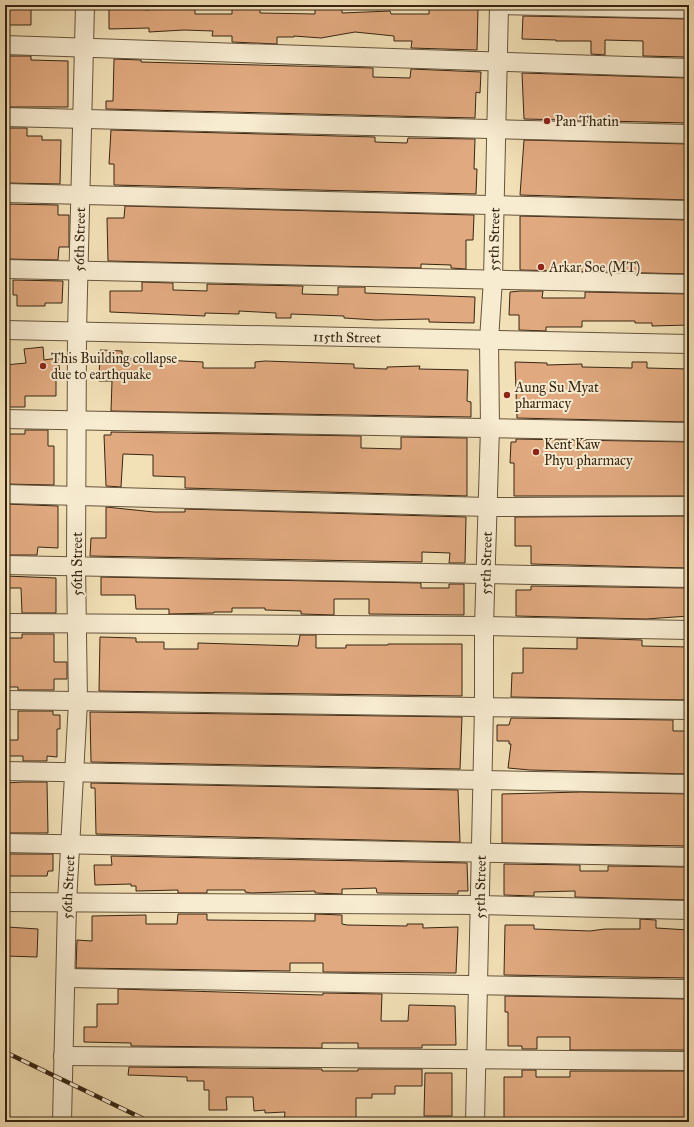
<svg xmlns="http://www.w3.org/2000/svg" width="694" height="1127" font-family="'IM FELL Great Primer',serif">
<rect width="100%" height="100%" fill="#f2e0b6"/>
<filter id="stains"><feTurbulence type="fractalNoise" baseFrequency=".005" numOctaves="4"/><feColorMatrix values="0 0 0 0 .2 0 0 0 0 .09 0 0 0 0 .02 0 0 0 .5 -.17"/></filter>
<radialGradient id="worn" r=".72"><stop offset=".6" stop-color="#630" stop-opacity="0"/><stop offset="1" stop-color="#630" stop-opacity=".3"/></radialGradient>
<!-- building -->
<path fill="#e1a97f" stroke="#372613" d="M5,5h26v20h-26z
M109,5h35l1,5 50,-4v8h37v-5l28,-2v6l55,1v-8h27v7l48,-2 1,3h38v-6l49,1 -1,41 -66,-2 1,-7h-18v-5l-39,-4 -34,6 -27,-2v1h-17v7l-45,-2v-6h-20l1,-5 -29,-1 -35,2v-4l-40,1z
M523,16l166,3v26h-2v12l-44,-1v-15l-38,-1v15l-14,-1v-13h-35v-1l-34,-1z
M5,56h26v4l37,1v46h-63z
M114,59l27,1v2l232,6v9l37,1 1,-9 70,3 -1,21 -4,-1 -1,26 -369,-9v-8h7z
M522,73l165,5 1,45 -164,-4z
M5,128h22v8h15v4h19l-1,44 -55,-1z
M111,130l264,7v5l32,1 1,-5 67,1 -1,30h3l-1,25 -362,-9v-21h-5z
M524,140l164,4 1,56 -169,-5z
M5,204l53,1v10h11v32h-10l-1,13 -53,-1z
M125,206l349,9 -1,25h-7v29l-15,-1v-3l-30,-1v4l-313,-7 -1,-43h17z
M520,216l169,4v54l-169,-4z
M13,280l50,1 -1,22h-17v3h-28v-11h-4z
M142,282l31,1v7l34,1v-7l96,2 -1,8 36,1v-8h27v6l110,4 -1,26 -45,-1v-3l-53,1 -32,-2v-2l-53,-2v4h-15v-5l-37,-2v3l-34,-1v3l-95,-4v-21h32z
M520,291h23l-1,7h43v-6l104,2v31l-37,1v-3h-17v-2h-53v6h-36v4l-27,-1v-15h-10l1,-23z
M43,347l1,13 14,-2 2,15h-4v23h-31v11h-20v-42l21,-2 -2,-14z
M100,350l22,1v7l81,4v6h52v-6l10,-1 89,3v4l33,1v-2l33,-1 -1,3 49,1 -1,31 4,1v15l-360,-6 1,-30h-13z
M515,362l32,1v2l35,-1v3l50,1v-6h15v6l42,1v53l-172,-4z
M25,430h23v16h6v39l-49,-1 2,-50h18z
M111,432l250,4v12l40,1v-12l66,1v58l-282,-8v-11l-32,-1v-21l-30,-1 -2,33 -15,-1 -2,-51h7z
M516,439l173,3v54h-175v-33h-4l1,-21h5z
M5,504l53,2v42l-20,-1 -1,8h-32z
M106,507l48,5h31v-3l281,8 -1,46h-16l1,-10 -28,-1v10l-332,-6 1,-18h15z
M689,516v52l-158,-4v-18h-16v-29z
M5,576l51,2v35h-34l-1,-25h-16z
M101,577l320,6v5h28v-4h15v31l-95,-1v-15h-35v16l-33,-1v-3l-36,-1v-2h-33v4h-18v1l-45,1v-5h-33l-1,-14h-34z
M531,586l158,2v28l-43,3 -130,-3v-26h15z
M22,634h32v28h13v17h-13v11h-36v-3h-13v-49h17z
M300,635h16v13h30v-3h42v-1h74v52l-363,-5 1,-54 36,1v4h28v7h34v-6l100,3z
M577,638l65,2v6l47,1v53l-178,-3 1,-24h11v-25l54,1z
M18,711h35v4h7v14h-3v28l-10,-1v5h-24v-5h-18v-16h13z
M90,712l372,5 -2,52 -369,-7z
M511,718l162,2v11h16v43l-159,-4 -22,-2 3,-24h-2v-3h-12v-16h12z
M23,782h24l1,51h-43v-50z
M91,783l367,7 2,52 -364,-8 -1,-46h-4z
M581,792l108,2v52l-187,-3v-49z
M5,854h48v17h-5l-1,5h-42z
M111,856l356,7 1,28h-10v3l-81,-1 -1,-5 -34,1v5l-27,-1v-2l-64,2 -6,-1v-2h-38v3h-29v-3l-42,1v-5h-5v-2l-36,1 -1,-20h18z
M504,864l76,1v6h28v-5l79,1 2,33 -114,-3v-6l-41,1v4l-30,-1z
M178,914h29v6l108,1v-7l27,1v9l5,1 60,1v-2h16v4l35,-1 -2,46 -133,-1v-9h-33v8l-214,-3 1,-28 15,1v-25l54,-1v9h31z
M640,919l16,1v8l33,2v48l-185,-3 1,-50h29v4l56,2 15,-2h35z
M7,927l31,2 -1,28 -31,-1z
M118,989l205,6v-2l59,1 -1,27h27l1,-16 46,1 1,39h-34v3h-64v-5h-36v5l-191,-2v-3l-47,-1v-15h13v-23h21z
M505,996l184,3v51h-119v-13h-33v12h-15v-3h-14v-34h-3z
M129,1067l193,2v2h36v-2h64v17h-27v8h-23v4h-16v24h-72l1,-10 -20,1v-3l-11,1 -1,-14h-27l1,13h-18v-20h-5v-9h-17v-4l-59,-2z
M522,1070h14v7h34v-6h119v51h-185v-45h18z
M425,1073h27v43h-28z"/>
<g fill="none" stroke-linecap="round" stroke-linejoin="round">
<!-- minor casing -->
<g stroke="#66543c" stroke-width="20">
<g id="minor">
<path d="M502,5l187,4"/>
<path d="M5,45l684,23"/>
<path d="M5,117l684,17"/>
<path d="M5,193l684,17"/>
<path d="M5,269l684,15"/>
<path id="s1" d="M5,330l684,14"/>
<path d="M5,419l684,13"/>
<path d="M5,494l483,13 201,-1"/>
<path d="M5,565l684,13"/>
<path d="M5,623l479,3 205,4"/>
<path d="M5,700l684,10"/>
<path d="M5,771l684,13"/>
<path d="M5,843l684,14"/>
<path d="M5,902l474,3 210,5"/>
<path d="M66,978l623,11"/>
<path d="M63,1056l626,5"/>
<path id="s2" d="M62,1122l5,-219 11,-201 -2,-137 1,-233 8,-327"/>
<path id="s3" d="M475,1122l9,-415v-81l6,-199 -1,-87 4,-61 6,-274"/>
</g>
</g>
<!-- minor -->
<use href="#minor" stroke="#f7ebd0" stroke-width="18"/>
<!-- rail casing -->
<g stroke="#372613" stroke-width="4.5">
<path id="rail" d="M5,1052l145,70"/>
</g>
<!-- rail -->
<use href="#rail" stroke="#f7ebd0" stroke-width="3" stroke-dasharray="9" stroke-linecap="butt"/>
</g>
<!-- markers -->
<g fill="#8f2418" stroke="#f7ebd0" stroke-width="1.5">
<circle cx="547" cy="121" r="4"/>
<circle cx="541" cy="267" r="4"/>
<circle cx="43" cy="366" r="4"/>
<circle cx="507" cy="395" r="4"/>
<circle cx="536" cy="452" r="4"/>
</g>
<g text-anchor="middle" stroke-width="4" stroke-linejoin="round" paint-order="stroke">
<!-- poi labels -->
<g font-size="14" fill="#372613" stroke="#f7ebd0" text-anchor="start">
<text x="555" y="126">Pan Thatin</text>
<text x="549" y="272">Arkar Soe (MT)</text>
<text x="51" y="363">This Building collapse<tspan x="51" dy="16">due to earthquake</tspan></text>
<text x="515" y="392">Aung Su Myat<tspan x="515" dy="16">pharmacy</tspan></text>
<text x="544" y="449">Kent Kaw<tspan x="544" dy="16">Phyu pharmacy</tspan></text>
</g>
<!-- street labels -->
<g font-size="14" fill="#372613" stroke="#f7ebd0">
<text dy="5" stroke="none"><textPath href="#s2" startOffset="883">56th Street</textPath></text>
<text dy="5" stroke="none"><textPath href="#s3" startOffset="883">55th Street</textPath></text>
<text dy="5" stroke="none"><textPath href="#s1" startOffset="342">115th Street</textPath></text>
<text dy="5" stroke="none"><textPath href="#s3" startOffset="559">55th Street</textPath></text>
<text transform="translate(77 564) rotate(-90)" y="5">56th Street</text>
<text dy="5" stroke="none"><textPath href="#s2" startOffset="235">56th Street</textPath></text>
<text dy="5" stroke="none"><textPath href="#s3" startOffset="235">55th Street</textPath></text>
</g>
</g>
<!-- margin -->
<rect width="694" height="1127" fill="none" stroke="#f2e0b6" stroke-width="20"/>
<rect x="6" y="6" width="682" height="1115" fill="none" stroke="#372613" stroke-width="2"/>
<rect x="10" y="10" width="674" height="1107" fill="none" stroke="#372613"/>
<rect width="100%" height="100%" filter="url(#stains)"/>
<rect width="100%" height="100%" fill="url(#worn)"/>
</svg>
